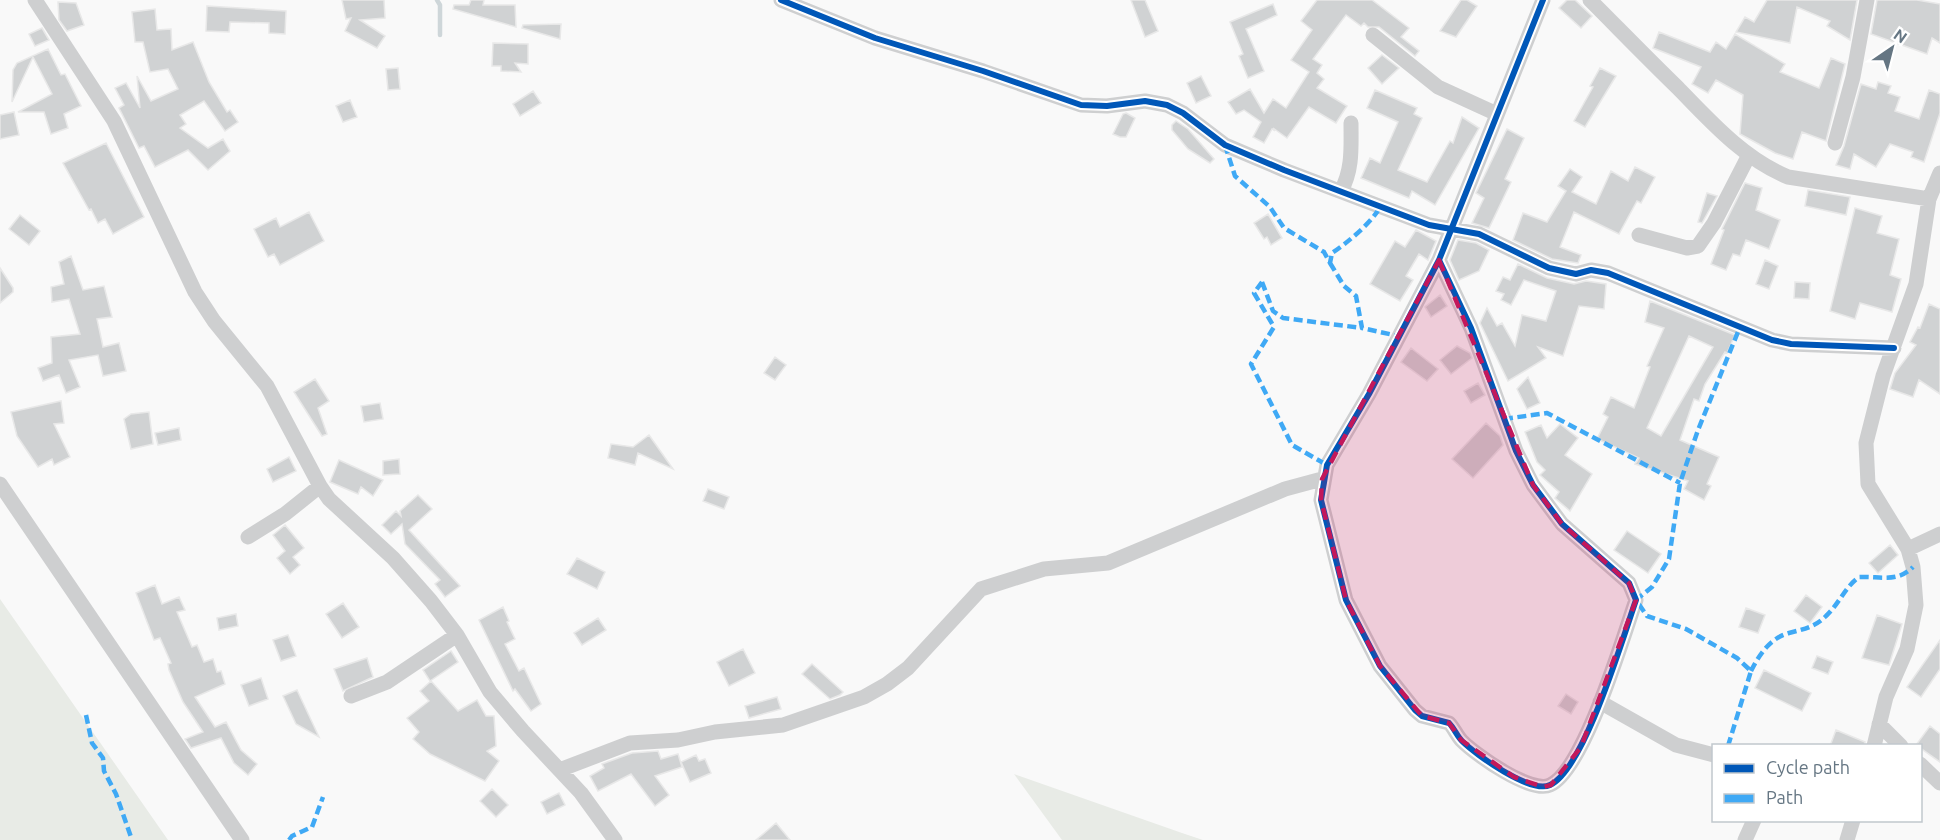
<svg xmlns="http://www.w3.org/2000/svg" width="1940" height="840" font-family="Ubuntu,sans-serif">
<rect width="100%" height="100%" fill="#f9f9f9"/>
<!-- green -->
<path fill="#e8ebe6" d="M0,599l168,241h-168z
M1014,774l168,59 21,7h-141z"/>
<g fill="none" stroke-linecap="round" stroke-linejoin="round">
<!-- stream -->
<path stroke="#ced6d9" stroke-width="4.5" d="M437,0l3,5v30"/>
</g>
<!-- building -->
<path fill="#d0d2d3" stroke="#e8e8e8" stroke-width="1.5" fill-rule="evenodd" d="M342,0h42l1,18 -25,2 25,16 -8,12 -32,-17 6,-13 -5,1z
M471,0h13l-1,5h32l1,22 -63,-18 1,-4h15z
M1131,0h14l13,31 -13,6z
M1317,0h55l37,28 -8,9 18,14 -4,5 -36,-29h-11l-4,-4 -3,3 -15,-11 -33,44 9,6 -5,8 7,6 -7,9 30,18 -11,17 -27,-16 -22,31 -14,-10 2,3 -3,-2 -8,14 -11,-6 8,-15 -17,-12 -8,4 -8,-12 22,-13 14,24 9,-14 13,9 23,-36 -18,-12 21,-30 -11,-9z
M1461,0h6l10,6 -21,31 -16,-6z
M1567,0h8l17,16 -11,12 -22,-20z
M1767,0h90l-7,40 -23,-14 3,-5 -33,-14 -7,36 -54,-11 9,-15 9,5z
M1877,0h40l23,4v39l-8,-5 -5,16 -56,-20z
M58,2l18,1 8,22 -17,6 -8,-11z
M1273,4l4,11 -31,14 18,42 -16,7 -9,-22 4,-2 -13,-32z
M207,6l79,5 -1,23 -16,-1v-10l-39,-1 -1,10 -23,-1z
M155,9l2,21 14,-1 1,21 21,-8 16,40 18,30 3,-2 8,12 -13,9 -21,-30 -24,14 6,9 -6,4 28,20 15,-9 7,12 -22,19 -20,-20 -33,17 -11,-21 -5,2 -20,-40 5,-3 -9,-17 11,-5 14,25 -3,-32 14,25 27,-12 -10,-20 -18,3 -7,-30h-8l-3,-30z
M561,24l-1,15 -38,-11 1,-3z
M42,28l7,12 -14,6 -6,-12z
M1659,32l51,20 6,-10 10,7 9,-15 50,30 -5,8 39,16 12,-30 14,6 -19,77 -24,-9 -9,27 -18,-6 -35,-19 3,-39 -27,-15 -8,13 -16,-9 9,-17 -48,-19z
M493,43l35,1v20l-13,-1 6,9 -20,-1v-5h-9z
M48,49l13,26 4,-1 16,32 -17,8 4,14 -17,6 -7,-22h-26l34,-18 -19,-37 -21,45 1,-32 4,-7z
M1382,55l17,13 -17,16 -14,-16z
M398,68l2,21 -12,1 -2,-21z
M1600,68l16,8 -31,51 -11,-6 19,-34 -3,-1z
M1201,76l10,20 -15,7 -9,-20z
M1878,82l13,4 -3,7 12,4 -5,14 24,8 10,-29 11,4v19l-16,49 -13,-5 2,-5 -23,-8 -14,23 -22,-13 -4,15 -14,-4 8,-19 17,-62 15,5z
M1375,90l42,18 -3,6 8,4 -24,52 29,12 23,-41 3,2 9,-26 17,11 -44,77 -23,-14 -3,7 -48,-20 9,-20 10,5 18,-41 -31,-14z
M533,91l8,12 -21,13 -7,-12z
M350,100l7,17 -14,5 -7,-16z
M14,112l5,23 -19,4v-24z
M1126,113l9,5 -9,19h-6l-7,-3 10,-20z
M1176,121l12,8 26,30 -4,4 -22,-14 -16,-19v-5z
M1507,129l17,9 -19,41 6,3 -22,46 -17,-5 12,-25 -8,-5z
M106,143l38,74 -31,17 -8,-15 -7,4 -7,-14 -2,1 -26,-47z
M1635,167l20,10 -14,26 -4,-2 -18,33 -45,-22 -14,35 21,8 -3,8 -26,-4 -39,-19 10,-27 24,9 19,-31 -8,-5 12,-17 12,8 -10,15 24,12 15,-33 17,10z
M1745,183l17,5 -6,22 24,10 -11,29 -23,-9 -6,16 -7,-2 -7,16 -15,-6 13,-34 -2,-1z
M1808,190l42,7 -4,18 -41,-9z
M1707,193l10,3 -15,27 -4,-1z
M1855,208l27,8 -5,17 22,6 -9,36 11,4 -9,33 -32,-9 -5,16 -25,-8z
M309,212l15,29 -44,24 -6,-11 -6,3 -14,-28 22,-11 4,9z
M1268,214l14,24 -11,7 -4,-8 -3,2 -10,-16z
M20,215l20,16 -11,14 -20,-16z
M1416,230l20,11 -8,19 -9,-6 -13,22 7,4 -13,21 -30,-17 25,-43 10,6z
M1458,240l18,3 13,7 -10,21 -20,9 -9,-20z
M71,256l12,34 21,-4 8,31 -15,2 6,28 16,-4 7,28 -23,5 -5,-21 -29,5 11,27 -14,6 -7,-18 -16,6 -5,-13 14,-5 -1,-26 29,-3 -11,-35 -17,3 -1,-15 13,-3 -5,-22z
M1765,260l13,6 -9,23 -13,-5z
M1518,264l29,14 27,6 12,-3 20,3 -2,25 -25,-3 -16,50 -25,-9 8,11 -38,23 -28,-58 7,-15 10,18 5,-3 13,23 7,-31 24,6 10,-30 -32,-11 -13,25 -10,-5 3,-6 -8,-3 7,-14 7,3z
M0,268l13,20v4l-13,11z
M1795,282l15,1 -1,16 -15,-1z
M1440,295l7,11 -16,11 -6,-10z
M1650,301l85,34 -8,18 -2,-1 -20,32 -6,17 -5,-2 -14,41 39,17 -12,27 4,2 -7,14 -20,-11 4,-8 -53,-17 4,-6 -42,-19 11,-22 -5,-3 8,-17 23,11 16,-41 -3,-1 17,-38 -19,-6zM1689,336l24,11 -52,89 -14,-8z
M1929,304l11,5v85l-21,-14 -6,17 -23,-8 5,-16 21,-28 -6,-3 8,-15 2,1z
M1457,346l13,7 2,5 -21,16 -11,-14z
M1411,348l27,21 -11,12 -26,-19z
M775,357l11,8 -11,15 -11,-7z
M1528,377l12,26 -13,6 -10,-20z
M315,379l14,22 -11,7 9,26 -5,2 -28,-44z
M1478,383l7,12 -14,8 -7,-12z
M61,401l3,22 -10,1 16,33 -16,8 -2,-6 -14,8 -21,-31 -6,-24z
M380,403l3,16 -19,3 -3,-16z
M149,412l4,32 -22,5 -7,-30 7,-5z
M1486,423l14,13 3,9 -30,33 -21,-19z
M1560,424l18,14 -13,17 27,19 -22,37 -15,-13 4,-6 -19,-17 5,-5 -8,-8 -12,-30 16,-7 6,13z
M179,428l2,12 -23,5 -3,-12z
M649,435l24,34 -35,-16 -3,12 -27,-7 3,-14 22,3z
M289,457l7,14 -23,11 -6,-13z
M399,459l1,15 -17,1v-14z
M339,460l44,20 -10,16 -12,-9 -3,7 -28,-12z
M708,489l21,8 -5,12 -21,-8z
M418,495l14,14 -23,21 51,56 -15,11 -10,-13 5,-4 -35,-36 -3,-20 -11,10 -9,-9 14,-14 5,5 -1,-5z
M285,525l19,23 -11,9 7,8 -10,9 -13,-16 8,-7 -12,-16z
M1627,531l34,23 -13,19 -34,-23z
M1890,545l8,10 -20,18 -9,-10z
M577,558l28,14 -8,17 -30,-15z
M155,585l7,19 17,-7 6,13 -8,2 15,35 5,-2 7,17 9,-3 4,13 4,-1 4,13 -30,13 20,30 11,-5 15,28 16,14 -9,11 -14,-12 -13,-25 -30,10 -6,-9 18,-7 -20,-30 -14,-32 -1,-6 3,-1 -11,-25 -6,2 -18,-47z
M1806,595l16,12 -12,16 -16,-12z
M343,603l16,24 -17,11 -16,-24z
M503,607l6,14 -2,1 8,17 -10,5 14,27 5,-3 17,36 -10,7 -16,-22 -2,2 -34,-71z
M1746,608l19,7 -7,18 -19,-6z
M236,614l2,12 -19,4 -2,-12z
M1877,615l25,9 -13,41 -27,-7z
M598,618l8,12 -24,15 -8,-12z
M288,635l8,21 -15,5 -8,-21z
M1940,640v29l-19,28 -14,-10z
M743,649l12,24 -26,13 -12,-24z
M451,651l7,11 -28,19 -7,-11z
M1817,656l16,6 -5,12 -16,-6z
M367,658l6,19 -30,14 -9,-22z
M812,664l31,28 -3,3 -10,4 -28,-25z
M1764,670l47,23 -9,18 -47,-23z
M261,678l7,21 -19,7 -8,-21z
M431,681l27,30 19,-11 9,16h8l2,30 -9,5 12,10 -14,20 -55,-27 -17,-15 6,-7 -12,-14 22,-17 -9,-10z
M297,690l22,47 -23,-13 -13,-28z
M1566,694l12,8 -7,12 -13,-8z
M777,697l4,12 -32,9 -4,-12z
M1930,726l10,8v28l-24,-17z
M1836,730l29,12 -1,4h-34z
M658,751l3,8 17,-5 4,13 -27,9 14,19 -14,11 -24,-32 -33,17 -8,-15 14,-8 -2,-4 30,-11z
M696,755l3,6 6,-2 6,14 -21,9 -9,-20z
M492,789l16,16 -12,12 -16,-16z
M559,793l6,12 -18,9 -6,-12z
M776,823l14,17h-34z"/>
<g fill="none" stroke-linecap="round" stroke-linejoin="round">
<!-- minor -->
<path stroke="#cecfd0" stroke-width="15" d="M35,0l79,121 81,171 19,29 53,65 53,100 9,13 64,59 38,43 26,34 33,57 33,39 58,62 34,47
M781,0l94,38 108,33 98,34 26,1 38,-5 22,4 16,8 42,32 59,25 145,55 50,9 70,34 27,6 15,-4 17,3 164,67 19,4 103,4
M1590,0c29,29 58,59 88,88 32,33 66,71 110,89l141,22
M1373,35l65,52 59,27
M1835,143l18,-66 14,-77
M1341,191c12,-22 10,-44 10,-68
M1639,235l48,13 11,-2 16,-23 35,-68
M1439,260l-70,134 -42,71 -6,35 25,100 34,66 35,44 7,6 27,7c5,5 8,13 13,18 14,14 69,53 88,44 34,-15 73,-148 86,-185l-7,-17 -67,-59 -29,-39 -17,-34 -45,-123 -32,-68 104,-260
M0,484l242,356
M248,537l37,-23 35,-28
M1908,549l32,-15
M351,696l36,-14 70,-47
M1600,702l76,43 38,10
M1879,724l22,22
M1874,746l12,-49 21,-48 9,-44 -3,-38 -5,-18 -40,-65 -2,-41 17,-67 33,-92 13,-85 11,-26
M1920,764l20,19
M562,769l68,-26 48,-3 37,-8 68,-7 81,-28 23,-13 21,-16 73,-79 63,-20 64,-6 177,-74 37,-10
M1745,840l9,-20
M1847,840l6,-20"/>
<!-- quiet -->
<path stroke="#3fa9f5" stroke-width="4.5" stroke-dasharray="9 4.5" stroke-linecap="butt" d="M1225,145l10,31 35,31 14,21 40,24 6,11 2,-10c15,-10 42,-32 49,-48
M1330,263l14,23 12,10 6,32 36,8
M1262,282l-8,11 20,34 -23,37 41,81 35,20
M1262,282l11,29 10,7 79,10
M1504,419l43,-6 133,70
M1751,671c8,-16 19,-33 38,-38 15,-4 26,-6 37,-17 13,-12 19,-29 33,-39 21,-1 38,6 54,-10
M86,715l6,28 11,15 1,13 12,23 16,46
M1728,746l23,-75 -14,-13 -51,-29 -39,-13 -11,-16 16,-13 17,-28 11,-76 18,-53 42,-103
M289,840l3,-4 20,-9 11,-30"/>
<!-- cycleway casing -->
<g stroke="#fff" stroke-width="10">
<path id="cycleway" d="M781,0l94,38 108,33 98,34 26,1 38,-5 22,4 16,8 42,32 59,25 145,55 50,9 70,34 27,6 15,-4 17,3 164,67 19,4 103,4
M1439,260l-70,134 -42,71 -6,35 25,100 34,66 35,44 7,6 27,7c5,5 8,13 13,18 14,14 69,53 88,44 34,-15 73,-148 86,-185l-7,-17 -67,-59 -29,-39 -17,-34 -45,-123 -32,-68 104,-260"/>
</g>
<!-- cycleway -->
<use href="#cycleway" stroke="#0057b8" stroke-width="6"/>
</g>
<!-- marked area -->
<path fill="#c2185b" fill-opacity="0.2" stroke="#c2185b" stroke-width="4.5" stroke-dasharray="12 8" stroke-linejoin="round" d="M1439,260l94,225 29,39 67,59 7,17 -55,147 -30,38 -8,2 -29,-10 -53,-37 -12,-17 -27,-7 -42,-50 -34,-66 -25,-100 1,-21z"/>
<!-- legend -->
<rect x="1712" y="744" width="210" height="78" fill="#ffffff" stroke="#c1c8cd" stroke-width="1.5"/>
<rect x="1724" y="764" width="30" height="9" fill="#0057b8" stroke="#c1c8cd" stroke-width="1.5"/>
<text x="1766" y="774" font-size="18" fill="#657683">Cycle path</text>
<rect x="1724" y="794" width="30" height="9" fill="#3fa9f5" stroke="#c1c8cd" stroke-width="1.5"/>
<text x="1766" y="804" font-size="18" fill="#657683">Path</text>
<!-- north arrow -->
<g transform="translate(1892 48) rotate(35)" stroke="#ffffff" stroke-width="4.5" paint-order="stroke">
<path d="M0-4.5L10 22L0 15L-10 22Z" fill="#657683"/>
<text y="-9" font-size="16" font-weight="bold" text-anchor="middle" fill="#657683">N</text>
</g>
</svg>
